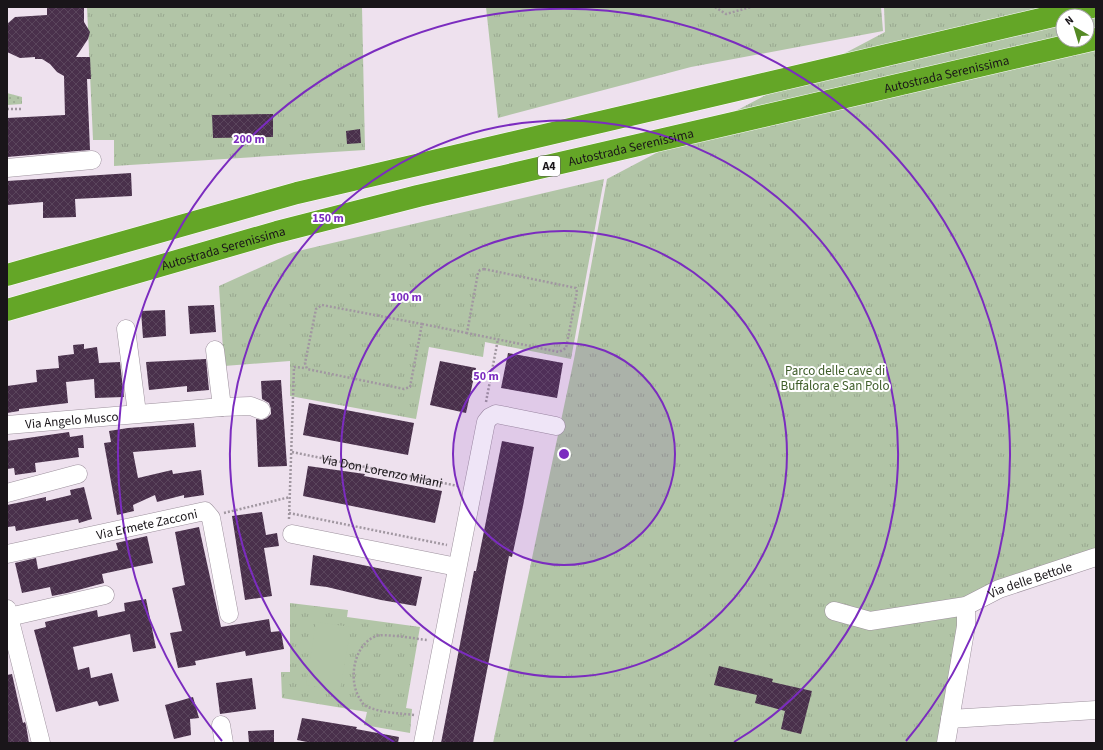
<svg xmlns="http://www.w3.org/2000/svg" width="1103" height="750" font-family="'Source Sans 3',sans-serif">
<defs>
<pattern id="grass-dots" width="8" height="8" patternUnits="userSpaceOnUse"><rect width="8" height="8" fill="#b2c5a7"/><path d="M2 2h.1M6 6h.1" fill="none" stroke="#98a88f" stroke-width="1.8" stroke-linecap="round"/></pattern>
<pattern id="park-tufts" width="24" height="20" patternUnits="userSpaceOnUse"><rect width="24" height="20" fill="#b2c5a7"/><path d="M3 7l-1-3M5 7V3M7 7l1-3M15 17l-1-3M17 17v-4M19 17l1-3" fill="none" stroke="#98a88f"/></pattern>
<pattern id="building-cross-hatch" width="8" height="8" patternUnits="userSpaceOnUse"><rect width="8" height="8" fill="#49304b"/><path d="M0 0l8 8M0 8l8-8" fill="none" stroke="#5a455c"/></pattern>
</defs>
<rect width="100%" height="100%" fill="#eee1ee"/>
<!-- grass -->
<path fill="url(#grass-dots)" d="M7,93l15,4v7l-15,1z"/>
<!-- park -->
<path fill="url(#park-tufts)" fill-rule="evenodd" d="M87,7h275l3,143 -251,16v-26h-21z
M486,7h395l2,24 -192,36 -193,51z
M884,7h212v547l-120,43 -34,146h-449l81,-384 33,-180 278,-147zM1063,16h24v24h-24z
M604,179l-33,180 -86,-17 -2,15 -54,-10 -13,72 -126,-23v-35l-66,5 -5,-80 75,-34z
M290,603l58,7 -1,7 73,10 -14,81 6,1 -2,24 -46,-8 3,-13 -85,-14 -1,-26h9z"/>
<!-- pitch -->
<path fill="#b2c5a7" d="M316,622l35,5 -11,64 -34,-6z"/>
<!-- building -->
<path fill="url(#building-cross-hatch)" d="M47,7h37v15l6,10 -2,7 -12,18h14l1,22h-4l3,71 -83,7v-39l58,-3 -1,-39 -7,-4 -7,-8 -8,-5h-7v-2l-15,1 -13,-6v-28l8,-7 32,-2z
M273,114v23l-60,1 -1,-23z
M360,129l1,14 -14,1 -1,-13z
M131,173l1,23 -57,3 1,18 -33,1v-16l-36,3v-24z
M214,305l2,27 -26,2 -2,-28z
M165,310l1,26 -23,2 -2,-27z
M84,344v5l13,-2 2,16 21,-1 4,35 -29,1 -1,-19 -28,3 2,21 -49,6v2l-12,2v-27l30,-4 -1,-12 23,-2 -1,-12 16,-2 -1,-9z
M508,353l55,10 -6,35 -56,-10z
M206,359l3,31 -22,2v-6l-38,4 -3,-28z
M440,361l36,7 -10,45 -36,-8z
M281,380l6,86 -29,1 -2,-48 6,1 5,-2 4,-4v-5l-2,-6 -7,-4 -1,-18z
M309,403l105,20 -6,32 -105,-20z
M194,423l2,24 -63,5 5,26 34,-8 1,4 28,-4 3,25 -20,3v-3l-27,7 -2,-7 -22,10 1,6 -17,4 -13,-72 7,-1 -2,-11 19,-3z
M69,432l1,5 13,-2 1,13h-6l1,9 -44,6 1,9 -21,3 -1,-7 -7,1v-28z
M502,441l32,6 -11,59 -11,51 -3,-1 -36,187h-32l33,-172h2z
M308,466l57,8 -1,2 78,15 -7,32 -132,-27z
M84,487l8,32 -13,4 -1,-4 -62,12 -1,-5 -7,1 -1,-22 39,-8v4l25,-6 -1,-5z
M262,512l4,23 11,-2 2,13 -15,2 8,48 -27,4 -13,-84z
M199,527l22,100 48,-8 2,13 10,-1 3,18 -38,7 -1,-5 -50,10 1,4 -18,3 -8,-35 12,-2 -10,-43 13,-3 -10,-53z
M147,536l6,27 -51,11 2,9 -37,10 -15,3 -2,-9 -28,6 -7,-30 21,-5 2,11 80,-19 -2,-7z
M313,555l109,22 -6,29 -35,-6 -54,-13 -17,-2z
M146,599l10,49 -23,4 -3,-18 -57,13 5,23 11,-3 2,11 21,-5 7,28 -20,5 -2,-5 -41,11 -22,-82 12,-3 -1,-5 52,-12 1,7 27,-6 -1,-8z
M719,666l54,13 -1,3 40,9 -11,43 -20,-5 4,-18 -30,-8 2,-8 -43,-10z
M12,674l11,49 2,-1 1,3 3,18h-22v-68z
M252,678l4,31 -36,5 -4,-31z
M193,697l6,21 -9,1 1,16 -17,4 -9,-34z
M302,718l55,9 -1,2 43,8 -1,6h-86l-15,-3z
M274,730v13h-25l-1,-12z"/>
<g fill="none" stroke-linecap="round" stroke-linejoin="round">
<!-- minor casing -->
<g stroke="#9d919d" stroke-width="19">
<g id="minor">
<path d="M7,168l85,-8"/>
<path d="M126,329l11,84"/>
<path d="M215,350l7,57"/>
<path id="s2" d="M7,425l215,-18 29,-1 10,4"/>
<path d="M7,493l71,-19"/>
<path d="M292,534l165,33"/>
<path id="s3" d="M7,554l198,-43 6,7 18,96"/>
<path d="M7,609l34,134"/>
<path id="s4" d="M834,611l36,10 96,-15 33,-17 97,-32"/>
<path d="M9,617l96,-22"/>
<path d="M950,719l146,-9"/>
<path d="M221,725l3,18"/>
<path d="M423,743l63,-321 4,-5 6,-3 60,12"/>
<path d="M946,743l20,-117v-20"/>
</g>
</g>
<!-- highway casing -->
<g stroke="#fff" stroke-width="23">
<g id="highway">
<path d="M7,275l290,-82 795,-186"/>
<path id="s5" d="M7,310l270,-78 141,-36 678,-157"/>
</g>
</g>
<!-- path -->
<g stroke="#a197a1" stroke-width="2.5" stroke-dasharray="2 2" stroke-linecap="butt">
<path d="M715,7l11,7 25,-7"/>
<path d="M7,109h15"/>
<path d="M484,269l92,19 1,4 -11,56 -7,4 -92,-19 11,-60 2,-3z"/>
<path d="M322,305l100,19 -12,63 -6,2 -97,-20 -2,-6 11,-54z"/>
<path d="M422,324l45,9"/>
<path d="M486,402l12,-63"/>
<path id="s1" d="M292,452l166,34"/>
<path d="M224,513l66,-16"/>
<path d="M289,513l158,32"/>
<path d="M289,519l5,-152 11,1"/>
<path d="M414,715c-15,-2 -34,-2 -48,-9 -3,-1 -4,-4 -6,-7 -12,-18 -7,-54 16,-63 6,-3 42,3 51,4"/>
</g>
<!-- minor -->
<use href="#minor" stroke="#fff" stroke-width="18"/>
<!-- highway -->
<use href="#highway" stroke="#64a627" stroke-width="22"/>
</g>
<!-- distance rings -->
<circle cx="564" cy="454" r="111" fill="#7b2cbf" fill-opacity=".12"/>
<g fill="none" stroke="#7b2cbf" stroke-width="2">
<circle cx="564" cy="454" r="111"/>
<circle cx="564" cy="454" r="223"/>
<path d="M394 742A334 334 0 1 1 734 742"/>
<path d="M222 741A446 446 0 1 1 906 741"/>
</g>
<g text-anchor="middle" stroke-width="4" stroke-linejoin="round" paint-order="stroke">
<!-- shield labels -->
<rect fill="#fff" stroke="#5e5b5e" stroke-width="1" x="538" y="156" width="22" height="20" rx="3"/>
<g font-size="12" font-weight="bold" fill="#191519">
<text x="549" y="170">A4</text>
</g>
<!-- street labels -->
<g font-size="13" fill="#191519" stroke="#fff">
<text dy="5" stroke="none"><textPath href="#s5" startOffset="969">Autostrada Serenissima</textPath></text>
<text dy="5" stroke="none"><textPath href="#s5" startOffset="645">Autostrada Serenissima</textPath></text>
<text dy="5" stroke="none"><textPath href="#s5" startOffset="225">Autostrada Serenissima</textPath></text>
<text dy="5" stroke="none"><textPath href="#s2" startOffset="65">Via Angelo Musco</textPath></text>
<text dy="5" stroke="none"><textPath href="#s1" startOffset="92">Via Don Lorenzo Milani</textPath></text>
<text dy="5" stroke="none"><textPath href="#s3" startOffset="143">Via Ermete Zacconi</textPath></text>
<text dy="5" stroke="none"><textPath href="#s4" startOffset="204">Via delle Bettole</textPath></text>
</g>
<!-- park labels -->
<g font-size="13" fill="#3e5c29" stroke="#fff">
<text x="835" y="375">Parco delle cave di<tspan x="835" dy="15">Buffalora e San Polo</tspan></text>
</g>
</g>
<circle cx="564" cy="454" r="6" fill="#7b2cbf" stroke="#fff" stroke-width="2"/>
<g font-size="12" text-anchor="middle" font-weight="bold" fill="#7b2cbf" stroke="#fff" stroke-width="4" stroke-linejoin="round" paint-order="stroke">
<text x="249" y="143">200 m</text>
<text x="328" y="222">150 m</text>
<text x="406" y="301">100 m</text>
<text x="486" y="380">50 m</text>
</g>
<!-- border -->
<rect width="1103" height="750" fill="none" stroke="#191519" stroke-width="16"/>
<!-- north arrow -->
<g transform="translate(1075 28) rotate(322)"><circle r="19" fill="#ffffff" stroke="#a3a1a3"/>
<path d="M0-3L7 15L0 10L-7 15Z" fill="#548a24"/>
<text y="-6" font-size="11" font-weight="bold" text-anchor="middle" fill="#191519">N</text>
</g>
</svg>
